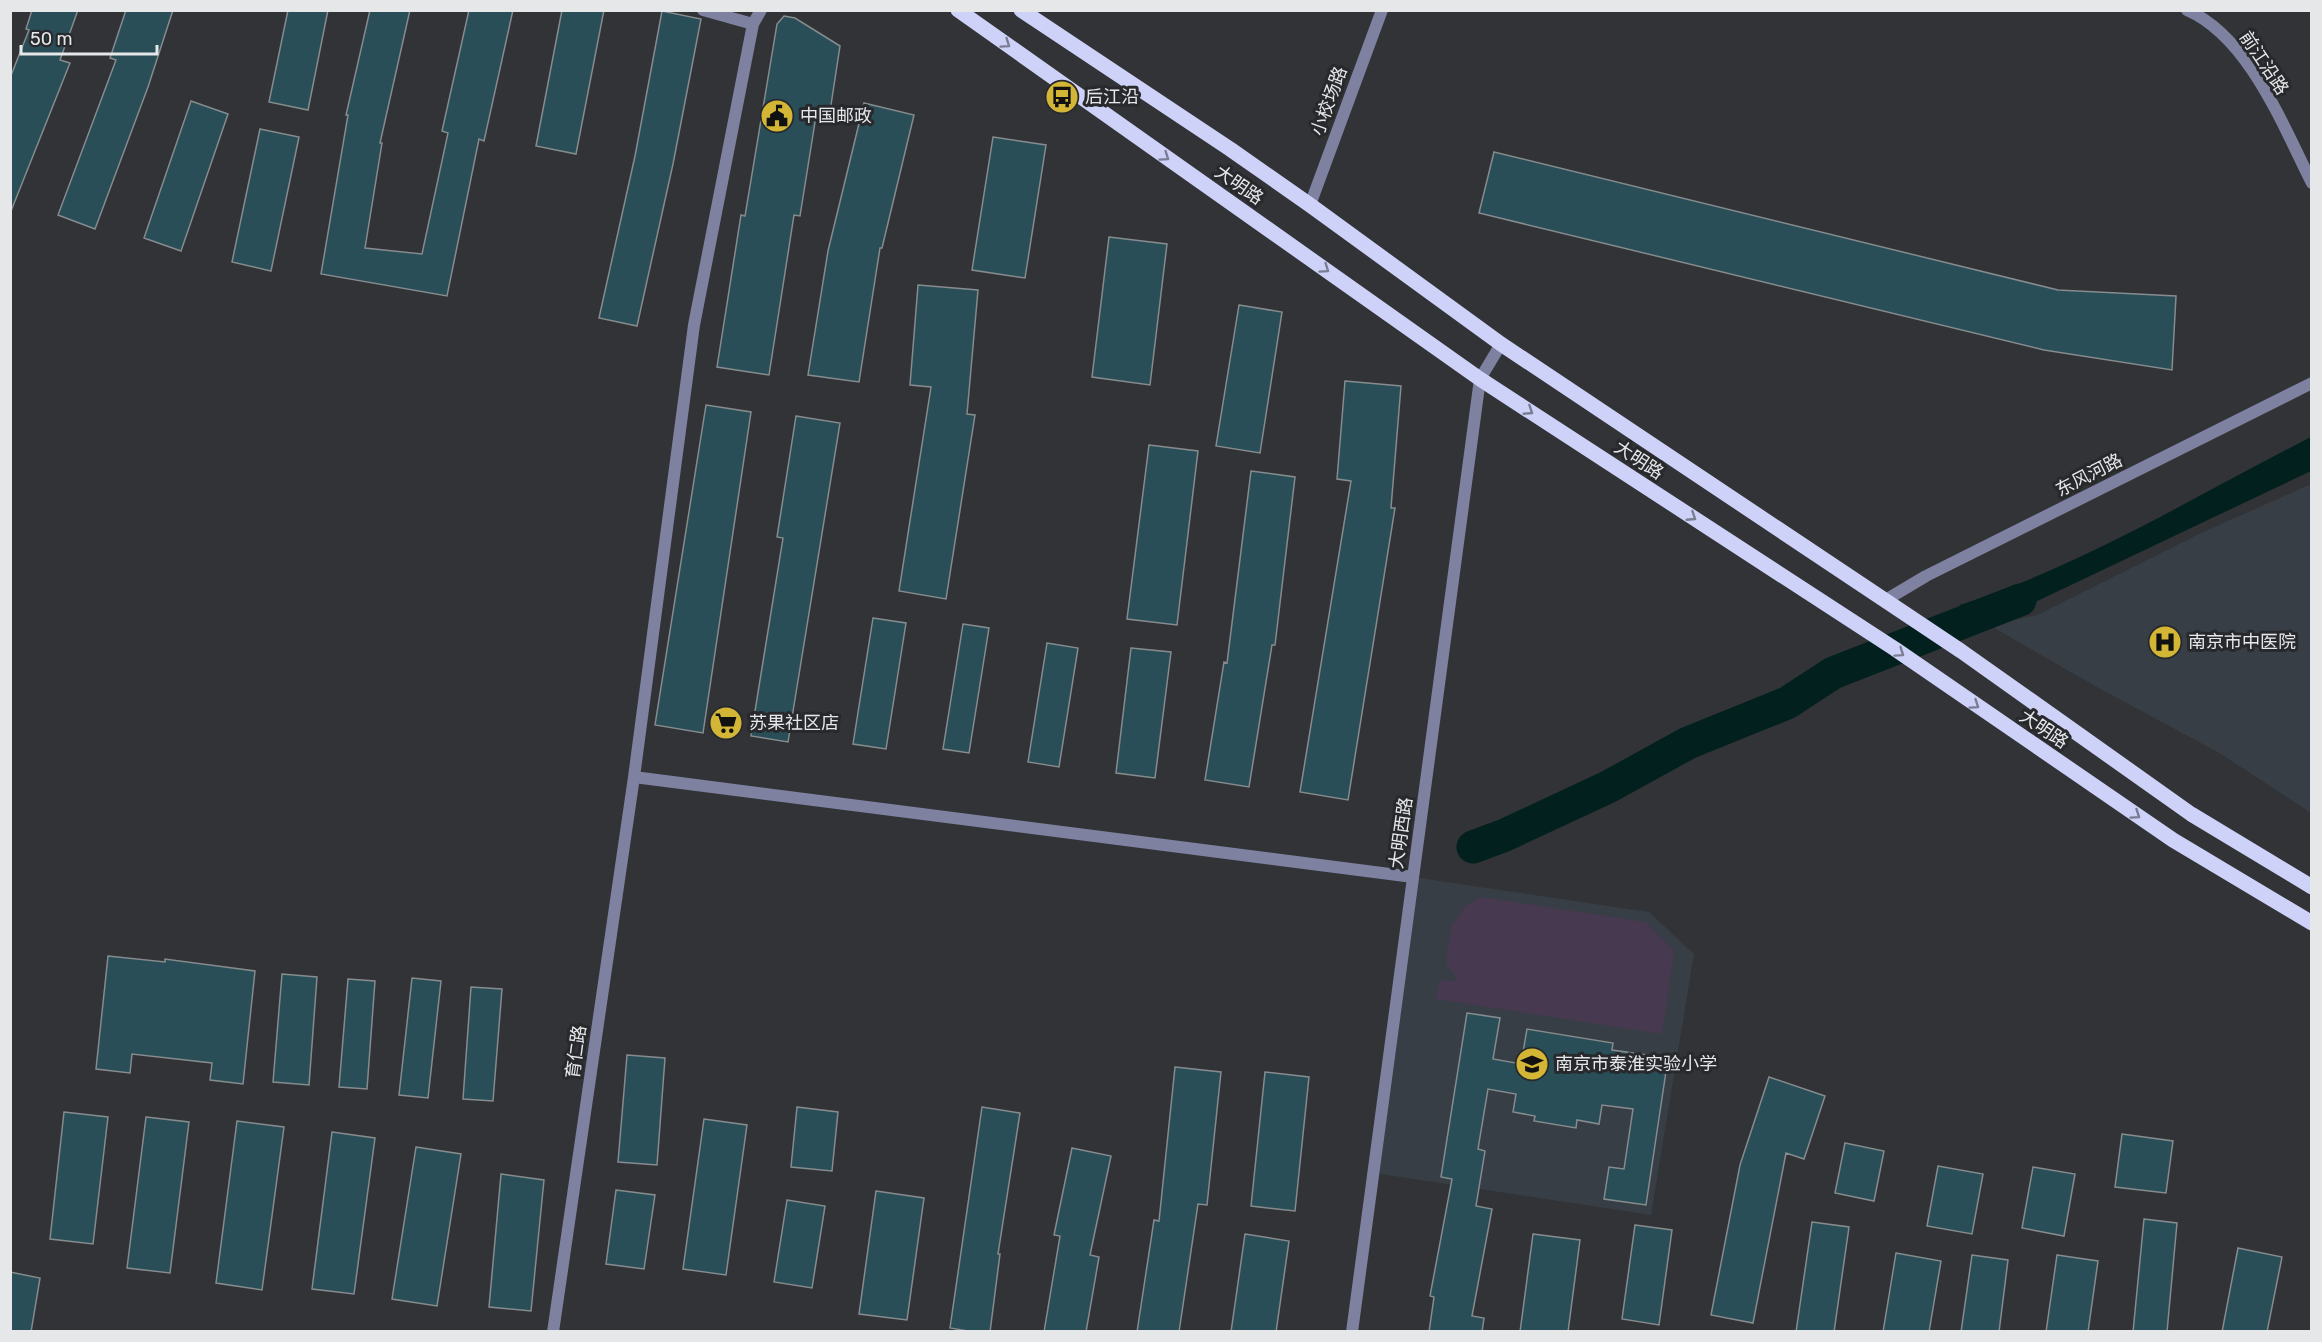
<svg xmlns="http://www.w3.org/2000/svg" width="2322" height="1342" font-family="Rubik,'Noto Sans SC',sans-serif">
<rect width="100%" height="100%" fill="#313336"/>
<!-- built -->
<path fill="#373e45" d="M2311,484v329l-90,-59 -126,-68 -106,-61 48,-10 164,-82z
M1413,877l236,35 45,42 -43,261 -278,-42z"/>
<!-- green -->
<path fill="#473950" d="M1481,897l165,25 28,29 -12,83 -226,-35 4,-19 18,1 -11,-16v-12l4,-26 14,-21z"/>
<!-- water -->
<path fill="#02201d" d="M2311,437v34l-297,141 -32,5 -18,-4 -4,-8c124,-40 235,-109 351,-168z"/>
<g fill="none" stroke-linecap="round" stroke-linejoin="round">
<!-- river -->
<path stroke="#02201d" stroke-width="33" d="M1473,847l32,-12 103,-48 80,-44 99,-40 46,-30 187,-73"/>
</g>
<!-- building -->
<path fill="#2a4e58" stroke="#868b8d" stroke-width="1.5" d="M32,10h46l-18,50 10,3 -59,148 -1,-133 19,-48 -3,-1z
M126,10h47l-25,77 -53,142 -37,-14 58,-155 -6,-2z
M288,10h40l-20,100 -39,-8z
M370,10h40l-30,133h2l-17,105 57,6 26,-121 -6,-2 27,-121h44l-29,131 -5,-2 -32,157 -126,-22 27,-159h-2z
M562,10h42l-28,144 -40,-8z
M662,11l39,8 -28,145 -36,162 -38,-8 36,-162z
M784,16l11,2 45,28 -11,72 -13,-2 -16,100 -6,-1 -25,160 -52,-8 24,-152 4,1 32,-192z
M191,101l37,13 -47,137 -37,-13z
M864,103l50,12 -32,133h-2l-21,134 -51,-7 20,-124z
M260,129l39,8 -28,134 -39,-9z
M993,137l53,8 -21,133 -53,-8z
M1494,152l564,138 118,6 -4,74 -128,-20 -565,-137z
M1109,237l58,7 -17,141 -58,-8z
M918,285l60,5 -11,124 8,1 -29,184 -47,-8 32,-204 -21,-2z
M1239,305l43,7 -22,141 -44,-7z
M1345,381l56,5 -10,122h4l-47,292 -48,-8 51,-311 -14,-2z
M706,405l45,7 -48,321 -48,-8z
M796,416l44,7 -52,319 -37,-6 32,-198 -6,-1z
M1149,445l49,6 -21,174 -50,-6z
M1251,471l44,6 -20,168h-3l-23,142 -44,-7 19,-118 3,1z
M873,618l33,5 -20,126 -33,-5z
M963,624l26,4 -20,125 -26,-4z
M1047,643l31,5 -19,119 -31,-5z
M1131,648l40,4 -16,126 -39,-5z
M108,956l57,6v-3l90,12 -12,113 -33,-4 2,-17 -80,-9 -2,19 -34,-4z
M282,974l35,3 -8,108 -36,-3z
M412,978l29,3 -13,117 -29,-3z
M348,979l27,2 -8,108 -28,-2z
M471,987l31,2 -9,112 -30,-2z
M1467,1013l33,5 -7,41 28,5 6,-35 86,14 -1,7 56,8 -22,147 -42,-6 5,-32 15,2 9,-60 -31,-4 -3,19 -22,-4 -1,8 -42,-7 1,-5 -22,-4 3,-18 -28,-5 -10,60 7,2 -9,55 16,3 -20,107 12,2 -2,14h-53l5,-35 -4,-1 22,-117 -11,-2z
M627,1055l38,3 -8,107 -39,-3z
M1175,1067l46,5 -14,133 -9,-1 -19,128h-42l17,-112 5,1z
M1265,1072l44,5 -14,134 -44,-5z
M1769,1077l56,19 -21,63 -18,-6 -33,170 -42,-8 29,-150z
M797,1107l41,5 -6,59 -41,-4z
M982,1107l38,6 -22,141h2l-10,78h-16l-24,-4z
M64,1112l44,5 -15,127 -43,-5z
M146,1117l43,5 -19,151 -43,-5z
M704,1119l43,6 -21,150 -43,-6z
M237,1121l47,6 -22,163 -46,-7z
M332,1132l43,6 -21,156 -42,-5z
M2122,1134l51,7 -7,52 -51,-6z
M1845,1143l39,8 -10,50 -39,-8z
M416,1147l45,7 -24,152 -45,-7z
M1072,1148l39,8 -21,99 9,2 -13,75h-42l16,-96 -6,-1z
M1938,1166l45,8 -11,60 -45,-8z
M2033,1167l42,7 -11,62 -42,-8z
M501,1174l43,6 -13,131 -42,-4z
M616,1190l39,5 -11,74 -38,-5z
M876,1191l48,7 -17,122 -48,-6z
M787,1200l38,6 -13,82 -38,-6z
M2144,1219l33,4 -10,109h-34z
M1812,1222l37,5 -15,105h-38z
M1635,1225l37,5 -13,95 -37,-6z
M1245,1234l44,7 -13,91h-45z
M1533,1234l47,6 -12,92h-48z
M2238,1248l44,9 -15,75h-45z
M1896,1253l45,8 -12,71h-46z
M1972,1255l36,5 -9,72h-38z
M2057,1255l41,6 -10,71h-42z
M10,1272l30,6 -9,54h-21z"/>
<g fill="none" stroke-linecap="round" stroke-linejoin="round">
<!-- minor -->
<path stroke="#7e81a0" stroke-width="12" d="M703,10l50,14
M2187,10c62,27 96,116 125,173
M1310,205l72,-195
M1884,601l42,-25 386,-193
M634,777l779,100
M553,1332l81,-555 60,-452 59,-301 8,-14
M1352,1332l128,-953 21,-35"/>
<!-- primary -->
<path stroke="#ced2f8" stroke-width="15" d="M958,10l522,369 415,270 278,191 139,83
M1021,10l209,139 80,56 191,139 460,307 230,163 121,73"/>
</g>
<!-- one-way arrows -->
<defs><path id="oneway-chevron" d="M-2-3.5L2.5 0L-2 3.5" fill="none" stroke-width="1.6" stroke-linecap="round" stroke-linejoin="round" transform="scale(1.5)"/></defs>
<g stroke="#7a7e92">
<use href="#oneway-chevron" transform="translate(1006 44) rotate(35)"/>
<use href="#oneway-chevron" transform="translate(1165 157) rotate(35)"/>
<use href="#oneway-chevron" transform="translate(1325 269) rotate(35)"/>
<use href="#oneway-chevron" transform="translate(1529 411) rotate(33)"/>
<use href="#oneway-chevron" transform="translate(1692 517) rotate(33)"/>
<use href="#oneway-chevron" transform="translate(1900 653) rotate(35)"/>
<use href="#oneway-chevron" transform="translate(1975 705) rotate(34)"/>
<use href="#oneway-chevron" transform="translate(2136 815) rotate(34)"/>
</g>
<!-- icons -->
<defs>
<g id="bus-disc" transform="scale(1.725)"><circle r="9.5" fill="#d3b635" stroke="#27292c"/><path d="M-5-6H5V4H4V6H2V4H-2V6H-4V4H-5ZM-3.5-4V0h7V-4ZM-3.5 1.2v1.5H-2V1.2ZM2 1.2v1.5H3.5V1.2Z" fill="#111"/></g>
<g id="civic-disc" transform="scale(1.725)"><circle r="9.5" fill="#d3b635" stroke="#27292c"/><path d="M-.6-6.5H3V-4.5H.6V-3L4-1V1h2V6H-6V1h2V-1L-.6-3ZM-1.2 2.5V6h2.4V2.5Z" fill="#111"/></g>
<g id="hospital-disc" transform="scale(1.725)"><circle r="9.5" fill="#d3b635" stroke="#27292c"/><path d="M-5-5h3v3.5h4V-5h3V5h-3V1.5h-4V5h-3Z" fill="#111"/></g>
<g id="supermarket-disc" transform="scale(1.725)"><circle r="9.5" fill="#d3b635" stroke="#27292c"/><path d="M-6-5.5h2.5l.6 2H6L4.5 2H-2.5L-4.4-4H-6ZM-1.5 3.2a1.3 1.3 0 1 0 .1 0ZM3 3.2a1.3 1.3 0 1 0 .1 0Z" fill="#111"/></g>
<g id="school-disc" transform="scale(1.725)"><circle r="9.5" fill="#d3b635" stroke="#27292c"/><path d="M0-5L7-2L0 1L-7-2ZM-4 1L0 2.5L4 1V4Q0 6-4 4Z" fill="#111"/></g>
</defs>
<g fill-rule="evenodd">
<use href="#bus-disc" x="1062" y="97"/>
<use href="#civic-disc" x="777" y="116"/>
<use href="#hospital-disc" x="2165" y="642"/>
<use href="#supermarket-disc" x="726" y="723"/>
<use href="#school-disc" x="1532" y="1064"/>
</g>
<g text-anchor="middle" stroke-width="6" stroke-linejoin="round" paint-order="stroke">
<!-- street labels -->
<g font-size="18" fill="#e5e7e9" stroke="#27292c">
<text transform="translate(2264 63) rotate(56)" y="6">前江沿路</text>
<text transform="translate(1329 101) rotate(-70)" y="6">小校场路</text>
<text transform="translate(1239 185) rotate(35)" y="6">大明路</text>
<text transform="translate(1639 460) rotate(33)" y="6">大明路</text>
<text transform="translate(2089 475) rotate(-27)" y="6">东风河路</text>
<text transform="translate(2044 729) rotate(34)" y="6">大明路</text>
<text transform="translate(1401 833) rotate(-82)" y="6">大明西路</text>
<text transform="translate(576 1052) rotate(-82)" y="6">育仁路</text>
</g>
<!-- poi labels -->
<g font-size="18" fill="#e5e7e9" stroke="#27292c" text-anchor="start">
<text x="1085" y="103">后江沿</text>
<text x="800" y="122">中国邮政</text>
<text x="2188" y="648">南京市中医院</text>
<text x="749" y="729">苏果社区店</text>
<text x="1555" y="1070">南京市泰淮实验小学</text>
</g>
</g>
<!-- border -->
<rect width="2322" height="1342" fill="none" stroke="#e5e7e9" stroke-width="24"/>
<!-- scale -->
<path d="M21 45v9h136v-9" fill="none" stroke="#e5e7e9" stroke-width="3"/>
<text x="30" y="45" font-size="18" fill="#e5e7e9" stroke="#27292c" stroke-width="4.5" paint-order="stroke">50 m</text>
</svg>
